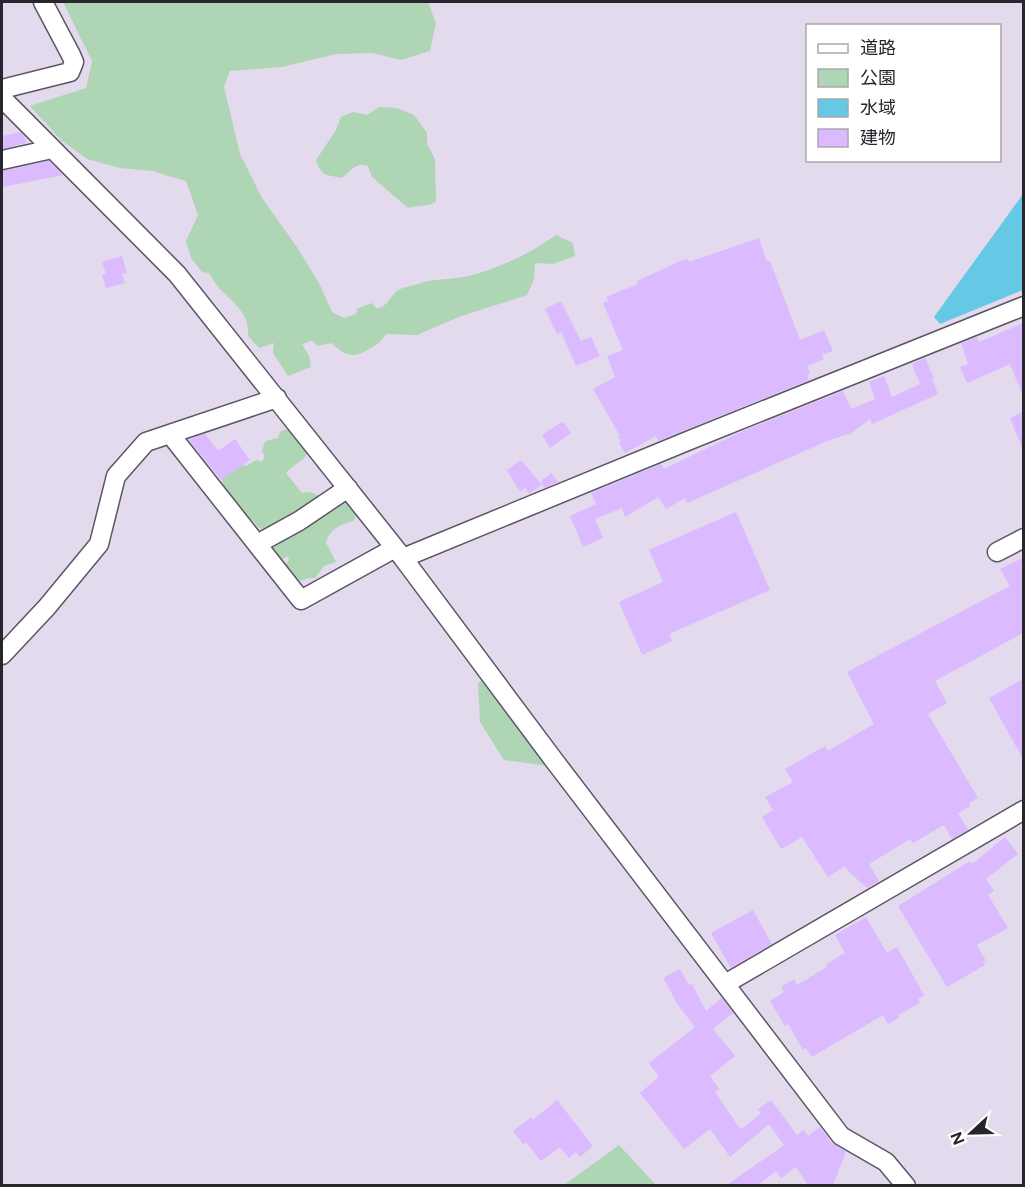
<svg xmlns="http://www.w3.org/2000/svg" width="1025" height="1187" font-family="Figtree,'Noto Sans JP',sans-serif">
<rect width="100%" height="100%" fill="#e3daed"/>
<!-- green -->
<path fill="#aed5b4" d="M63,2h365l8,21 -6,28 -29,9 -29,-7 -36,1 -54,13 -52,4 -6,16 16,67 22,44 37,52 21,35 12,27 12,6 12,-4 1,-5 15,-6 4,5c11,0 13,-10 20,-16 5,-5 16,-6 22,-8 17,-6 33,-4 50,-8 31,-8 62,-22 88,-41l17,8 2,13 -22,8 -18,-1 -1,16 -7,16 -66,21 -44,19 -31,-1c-4,6 -5,7 -10,11 -18,11 -27,16 -44,-2l-14,3 -6,-5 -10,3 7,12 2,11 -23,9 -15,-23 1,-10 -15,5 -11,-12c2,-21 -12,-31 -25,-44 -6,-5 -10,-13 -14,-19l-7,-1 -11,-14 -5,-17 12,-26 -12,-34 -34,-10 -32,-3 -33,-9 -26,-19 -31,-34 56,-18 6,-27z
M379,107l17,1 18,7 13,18v11l8,15 1,43c-10,5 -18,3 -28,6l-36,-31 -4,-11c-12,-5 -17,5 -26,12 -16,-4 -20,0 -26,-18l20,-30 5,-13 12,-5 14,3z
M286,429l14,7 9,16c-6,9 -16,13 -23,21l16,20 9,-1 8,4 -7,8 -9,3 -39,22 -5,-1 -7,-8 -7,-3 -3,-8 -13,-6 -8,-26 17,-11 10,-1 8,-5 6,2 3,-6 -3,-5 3,-10 13,-3 2,-6z
M345,500l14,11 -6,10c-12,3 -24,8 -27,22l10,19 -12,4 -9,12h-7l-7,3 -18,-13 6,-8 -1,-4 -11,7 -6,-15z
M489,675l60,91 -45,-6 -24,-38 -2,-39z
M619,1145l37,40h-92z"/>
<!-- water -->
<path fill="#65c9e5" d="M1023,194v96l-83,34 -6,-7z"/>
<!-- building -->
<path fill="#dbbaff" d="M20,132l5,5 1,6 -24,6v-13z
M49,161l14,14 -61,12v-16z
M759,238l8,24 3,-1 3,8 27,71 24,-10 9,21 -11,4 2,4 -17,7 3,7 -3,2 2,5 -151,61 -2,-5 -31,17 -6,-11 2,-1 -3,-5h2l-27,-47 22,-12 -8,-21 16,-6 -20,-47 5,-2 -2,-4 32,-13 -1,-3 41,-19 10,-3 1,3z
M122,256l5,17 -5,1 3,9 -19,5 -4,-13 4,-1 -4,-12z
M561,301l20,40 10,-4 9,19 -24,10 -15,-34 -4,2 -12,-25z
M1023,323v73l-13,-32 -43,19 -7,-16 8,-3 -7,-21 16,-6 2,5z
M925,358l9,20 -2,1 6,15 -66,30 -2,-5 -21,16 -1,-1 -23,8 -138,61 -2,-5 -19,11 -8,-12 -33,20 -3,-9 -27,11 8,19 -20,9 -13,-31 26,-12 -5,-11 70,-29 3,5 79,-38 100,-40 8,18 24,-10 -6,-17 15,-6 8,21 28,-13 -8,-20z
M1023,412v38l-13,-32z
M561,422l1,1 2,-1 7,11 -21,15 -8,-13z
M205,434l13,17 17,-12 15,21 -29,20 -32,-40z
M521,460l21,25 -13,9 -4,-6 -5,4 -13,-22z
M551,473l7,9 -14,6 -3,-7z
M736,512l34,78 -101,44 3,7 -30,14 -23,-53 44,-20 -14,-32z
M1023,558v75l-88,48 12,22 -19,11 50,84 -9,5 1,3 -12,7 10,17 -16,9 -8,-14 -31,18 -3,-4 -41,25 10,17 -12,7 -18,-16 -4,-6 -17,11 -26,-40 -20,12 -2,-2 -18,-30 11,-7 -8,-13 28,-15 -8,-13 40,-23 3,5 46,-27 -27,-52 163,-86 -10,-17z
M1023,679v80l-34,-61z
M1005,837l13,17 -32,25 8,12 -6,4 20,33 -31,17 9,16 -3,1 2,3 -38,22 -49,-81 72,-45 2,3z
M753,910l19,34 -41,24 -20,-35z
M866,917l21,36 10,-6 27,48 -6,4 2,4 -22,12 1,3 -11,6 -5,-9 -71,42 -6,-9 -3,2 -15,-26 -3,2 -15,-25 14,-9 -3,-5 13,-8 3,6 30,-18 -1,-3 19,-11 -10,-18z
M680,969l9,16 3,-1 14,27 16,-13 11,15 -20,16 22,27 -25,20 9,13 -4,3 24,35 3,2 19,-16 -3,-4 13,-9 26,35 7,-5 4,6 12,-9 12,16 14,9 -13,33h-25l-12,-18 -15,11 -5,-7 -18,14h-31l57,-40 -15,-21 -39,33 -20,-28 -26,20 -44,-56 19,-16 -10,-14 46,-36 -17,-22 -15,-27z
M557,1100l36,46 -13,11 -4,-5 -7,6 -8,-10h-2l-18,13 -15,-19 -3,2 -10,-13 18,-14 2,3z"/>
<g fill="none" stroke-linecap="round" stroke-linejoin="round">
<!-- minor casing -->
<g stroke="#5d5566" stroke-width="21">
<path id="minor" d="M2,89l68,-17 4,-10 -3,-7 -28,-53
M2,98l175,176 226,284 150,201 288,377 45,26 20,24
M2,160l50,-11
M170,434l131,166 94,-52
M257,544l42,-23 49,-33
M997,552l27,-14
M403,558l287,-118 334,-134
M2,655l45,-48 52,-63 17,-68 30,-34 131,-44
M725,984l299,-174"/>
</g>
<!-- minor -->
<use href="#minor" stroke="#fff" stroke-width="18"/>
</g>
<!-- border -->
<rect width="1025" height="1187" fill="none" stroke="#29252c" stroke-width="6"/>
<!-- legend -->
<rect x="806" y="24" width="195" height="138" fill="#ffffff" stroke="#a9a8ab" stroke-width="1.5"/>
<rect x="818" y="44" width="30" height="9" fill="#ffffff" stroke="#a9a8ab" stroke-width="1.5"/>
<text x="860" y="54" font-size="18" fill="#29252c">道路</text>
<rect x="818" y="69" width="30" height="18" fill="#aed5b4" stroke="#a9a8ab" stroke-width="1.5"/>
<text x="860" y="84" font-size="18" fill="#29252c">公園</text>
<rect x="818" y="99" width="30" height="18" fill="#65c9e5" stroke="#a9a8ab" stroke-width="1.5"/>
<text x="860" y="114" font-size="18" fill="#29252c">水域</text>
<rect x="818" y="129" width="30" height="18" fill="#dbbaff" stroke="#a9a8ab" stroke-width="1.5"/>
<text x="860" y="144" font-size="18" fill="#29252c">建物</text>
<!-- north arrow -->
<g transform="translate(971 1133) rotate(248)" stroke="#ffffff" stroke-width="4.5" paint-order="stroke">
<path d="M0-4.5L10 22L0 15L-10 22Z" fill="#29252c"/>
<text y="-9" font-size="16" font-weight="bold" text-anchor="middle" fill="#29252c">N</text>
</g>
</svg>
